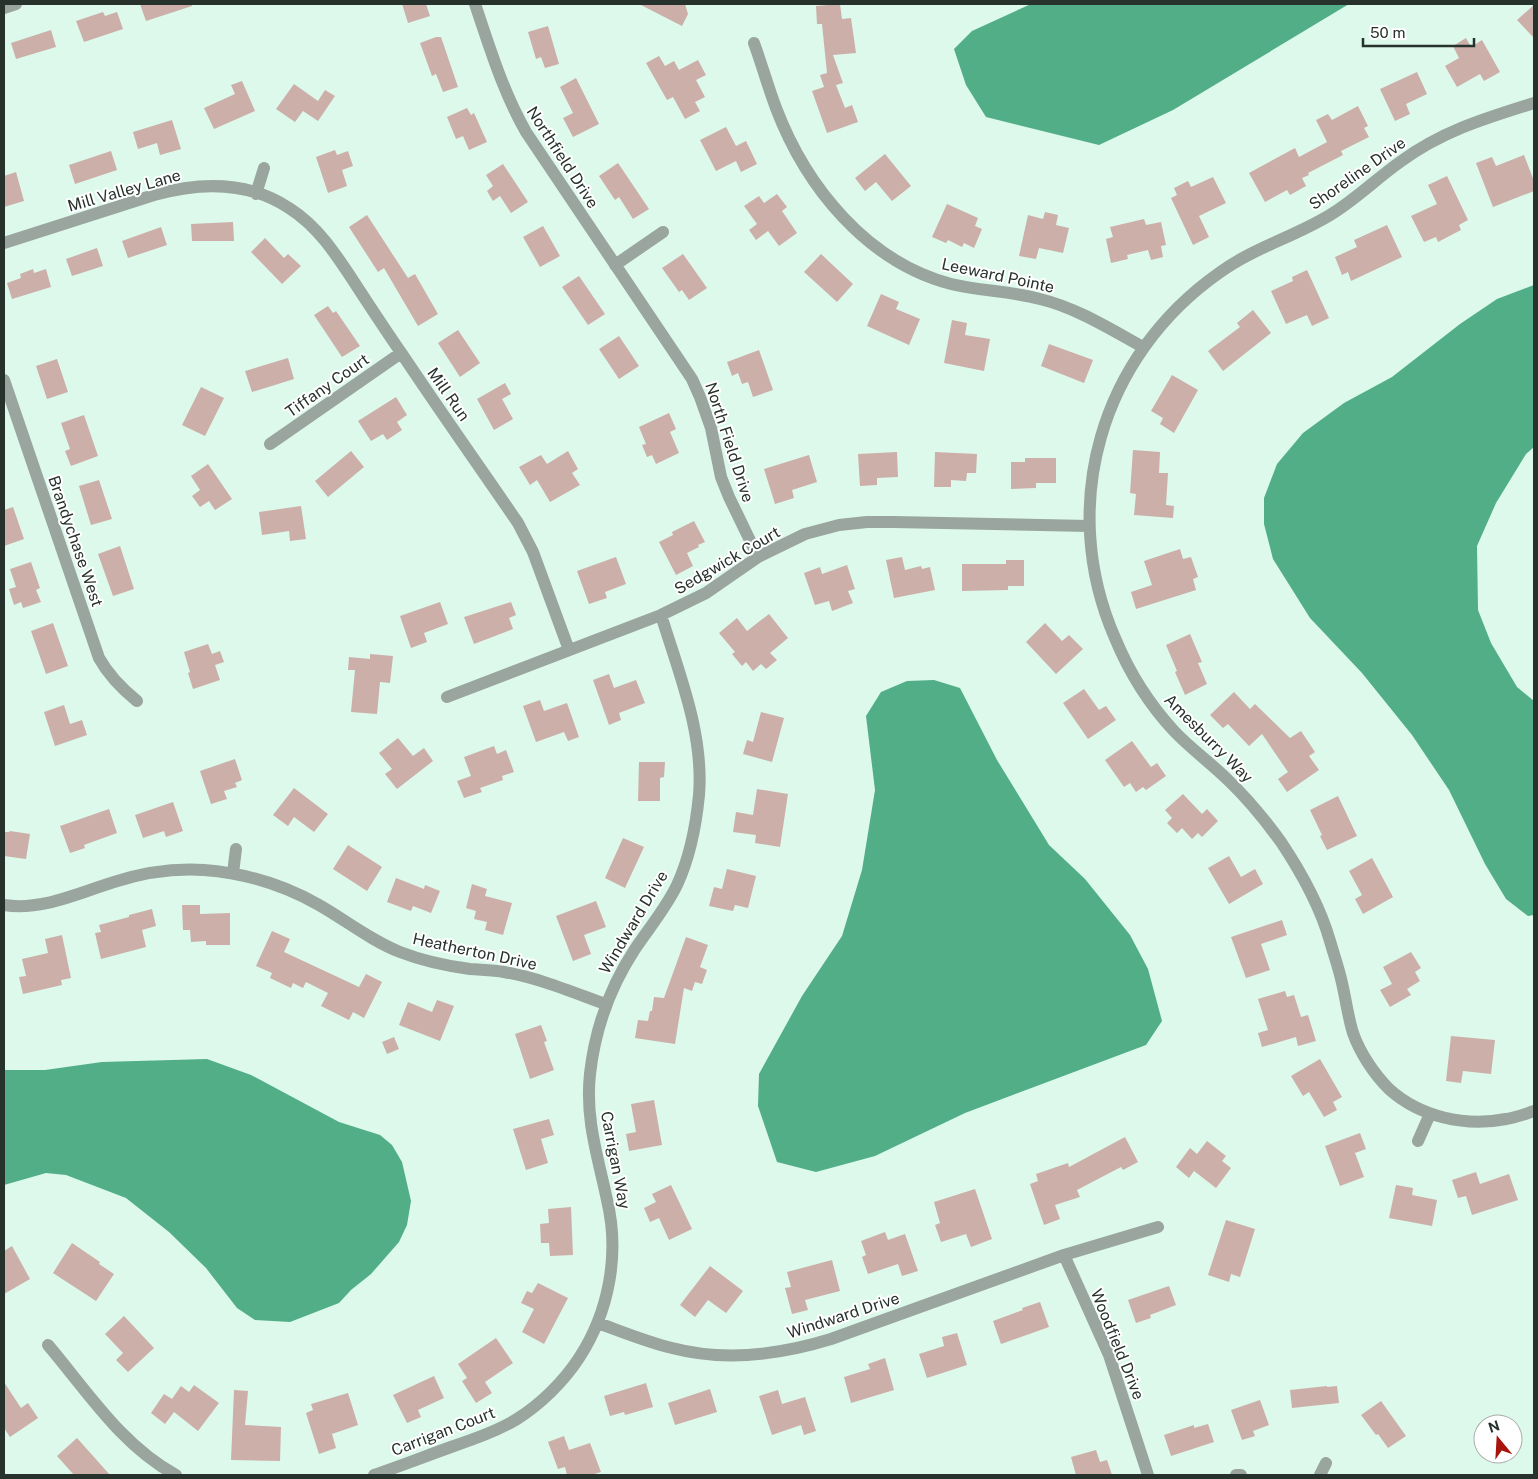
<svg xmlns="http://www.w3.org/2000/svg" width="1538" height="1479" font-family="'Public Sans',sans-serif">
<rect width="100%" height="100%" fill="#dcf9eb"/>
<!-- water -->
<path fill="#51ae87" d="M1031,4h318l-176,106 -74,35 -113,-28 -20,-32 -12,-36 18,-18z
M1534,285v162l-8,7 -30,49 -19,43 1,64 13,33 26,44 17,14v214l-6,1 -22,-17 -21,-35 -36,-74 -37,-55 -50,-62 -52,-55 -37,-59 -9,-35v-26l13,-34 26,-31 41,-30 48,-26 68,-53 37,-25z
M934,680l26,8 37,72 52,85 36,34 45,56 18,34 14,52 -16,24 -181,68 -90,43 -59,16 -39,-10 -19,-56 1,-32 43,-78 40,-60 20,-66 13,-80 -9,-74 15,-24 26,-11z
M207,1059l44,16 88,47 41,13 12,10 10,17 9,39 -4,24 -8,17 -28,32 -20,16 -12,13 -49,19 -35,-2 -18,-12 -31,-40 -37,-36 -43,-34 -60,-23 -20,-2 -42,12v-115h41l57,-8z"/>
<!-- building -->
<path fill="#cdafa9" d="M140,4h52v2l-46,15z
M402,4h24l4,12 -22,7z
M639,4h46l3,10 -6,12z
M840,4l2,15 9,-1 5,35 -23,2 10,28 -7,2 9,23 7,-3 6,17 -31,11 -15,-42 12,-4 -4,-12 7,-2 -5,-49h-5l-1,-18z
M1534,5v33l-17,-18z
M103,12l2,4 12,-4 6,17 -39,13 -8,-21z
M548,26l11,38 -14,4 -4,-11 -5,2 -8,-27z
M51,30l5,17 -40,12 -5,-16z
M436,37h5l17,50 -15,5 -7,-18 -4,2 -12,-33z
M1466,38l5,9 11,-7 18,32 -16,9 -4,-7 -23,13 -12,-21 14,-8 -6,-12z
M659,56l6,10 9,-5 5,9 19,-10 8,15 -10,5 9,17 -10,5 5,9 -15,8 -12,-22 -6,3 -21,-37z
M1417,72l10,22 -21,10 4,10 -15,7 -15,-32z
M576,78l23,46 -26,13 -10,-19 10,-5 -13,-26z
M242,81l13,30 -41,18 -10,-21 31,-14 -4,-9z
M294,84l24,17 7,-11 10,6 -17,25 -15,-10 -8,11 -19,-13z
M1358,106l10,20 -4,2 5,9 -28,14 2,4 -35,18 1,2 -7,3 4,8 -16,9 -3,-5 -22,12 -16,-29 46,-25 4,9 28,-15 -11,-22 12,-6 4,6z
M467,108l4,7 3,-2 13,29 -18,8 -6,-14 -7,3 -9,-22z
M172,120l9,29 -21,6 -3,-12 -19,6 -5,-17z
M726,127l10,19 10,-5 11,23 -16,8 -5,-11 -20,10 -16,-31z
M335,150l2,5 11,-4 5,15 -11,4 5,16 -19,7 -12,-36z
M111,151l6,19 -42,14 -6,-19z
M885,154l26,32 -19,15 -16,-19 -11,9 -10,-13z
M1524,155l10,26v10l-41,16 -17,-44 16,-6 4,9z
M618,163l31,46 -16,10 -14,-22 -4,3 -16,-24z
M503,164l25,38 -17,11 -11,-17 -7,5 -6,-10 6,-5 -7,-11z
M16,172l8,29 -20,6v-31z
M1447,176l21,44 -9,5 2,5 -23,12 -2,-5 -12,5 -13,-26 26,-12 -9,-19z
M1213,177l13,26 -27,13 10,21 -16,8 -22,-47 6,-3 -3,-7 14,-7 3,6z
M777,194l10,13 -5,4 15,22 -18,13 -11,-15 -12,9 -7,-10 8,-6 -13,-18 15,-10 5,7z
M947,204l31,14 -3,8 7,3 -8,19 -10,-5 -2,4 -14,-7 -2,3 -14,-6z
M1045,212l13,3 -2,10 13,3 -6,25 -24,-5 -3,11 -17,-3 9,-41 15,4z
M367,215l41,63 7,-4 23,40 -20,12 -34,-58 -6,4 -29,-45z
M1144,219l2,6 15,-3 5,23 -5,1 2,11 -12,3 -3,-10 -21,5 1,4 -17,4 -5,-24 7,-2 -3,-10z
M233,222l1,19h-42l-1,-17z
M1387,225l15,32 -51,24 -3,-9 -6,3 -7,-18 22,-10 -3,-7z
M543,226l17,30 -20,11 -17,-30z
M161,227l6,18 -39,13 -6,-17z
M265,238l19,20 4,-4 13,12 -19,18 -31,-32z
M97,248l6,18 -31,10 -6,-17z
M683,254l24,34 -18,12 -7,-10 -3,2 -17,-24z
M821,254l32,30 -16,18 -33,-30z
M33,269l1,4 12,-4 5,18 -39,12 -5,-16 14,-5 -1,-4z
M1307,270l22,48 -17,8 -5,-11 -21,9 -15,-33 22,-10 -1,-4z
M579,276l26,38 -17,11 -26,-38z
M881,294l18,8 -3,7 24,10 -11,26 -42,-19z
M328,306l5,7 3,-2 24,35 -18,11 -28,-42z
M1253,310l18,23 -48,38 -15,-20 32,-24 -3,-4z
M952,320l15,3 -2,12 25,4 -6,32 -40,-8z
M458,330l22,33 -20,14 -22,-34z
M619,336l20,30 -20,13 -20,-30z
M1049,344l44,16 -9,23 -43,-17z
M759,350l14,40 -20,7 -5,-15 -6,2 -4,-11 -6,3 -5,-14z
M288,358l6,21 -42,13 -7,-21z
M57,359l11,33 -21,7 -11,-33z
M1172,375l26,15 -24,43 -14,-9 3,-6 -12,-7z
M505,383l6,11 -9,5 11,20 -19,11 -17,-31z
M201,387l23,11 -19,38 -23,-11z
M396,397l11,18 -10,7 5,8 -15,10 -4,-6 -12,7 -13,-20z
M669,413l7,16 -6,3 9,21 -23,11 -4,-9 -5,2 -5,-12 4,-1 -7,-17z
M84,415l14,41 -27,10 -6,-15 5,-2 -9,-26z
M1133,450l27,2 -1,21h9l-2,32 8,1 -1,12 -39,-3 2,-21 -6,-1z
M351,451l13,16 -36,30 -13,-16z
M568,451l10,18 -6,4 8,12 -30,17 -13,-22 -7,5 -11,-18 22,-12 6,9z
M897,452l1,25 -21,1v7l-17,1 -2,-32z
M935,452l42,2 -1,19h-9l-1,8 -15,-1v7h-17z
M809,455l8,27 -25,8 2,8 -19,6 -11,-35z
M1025,458h31v25h-20v5l-25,1v-27h14z
M208,464l24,35 -17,11 -6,-9 -9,6 -8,-11 8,-6 -9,-14z
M99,480l13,39 -21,6 -12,-39z
M301,506l5,33 -16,2 -1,-10 -27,4 -3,-23z
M13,507l11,32 -20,7v-36z
M694,521l11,21 -7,3 1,2 -12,6 6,13 -17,9 -17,-33 14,-7 -1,-3z
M120,546l14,43 -21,7 -15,-42z
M1180,549l3,10 8,-2 7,20 -5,2 3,11 -60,19 -5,-17 21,-7 -8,-24z
M616,557l10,27 -21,8 2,6 -18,6 -12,-33z
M902,557l3,13 16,-4 1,3 8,-2 5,23 -41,8 -8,-38z
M1006,560h18v26h-16v4l-46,1v-27h44z
M31,562l9,26 -4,2 5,12 -18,6 -2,-6 -7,3 -5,-16 7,-2 -6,-18z
M847,565l8,24 -7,2 5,12 -21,8 -3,-10 -14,4 -11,-32 16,-6 2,7z
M440,602l8,22 -24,9 3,9 -16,6 -11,-32z
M511,602l5,13 -7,3 4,11 -39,15 -10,-27z
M769,614l19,24 -18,15 7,7 -11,9 -5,-5 -8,7 -7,-9 -4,4 -10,-12 3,-2 -16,-19 18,-15 10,13z
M53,623l15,43 -22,8 -15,-43z
M1045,623l17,18 7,-6 14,14 -27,25 -30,-32z
M1190,634l12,28 -4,1 9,21 -22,11 -10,-23 2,-1 -11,-26z
M208,644l4,10 8,-3 4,11 -9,3 5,15 -27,9 -5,-16 2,-1 -6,-20z
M370,654l23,2 -3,27 -10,-1 -3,32 -26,-2 4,-42h-7l1,-13 21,2z
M609,674l5,14 22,-8 9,23 -26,10 2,7 -12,5 -16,-45z
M1084,689l15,21 7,-4 10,14 -28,19 -25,-36z
M1234,692l16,17 5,-5 35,34 11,-7 14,21 -6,4 10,14 -32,22 -9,-13 10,-7 -26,-38 -13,12 -21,-22 -5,4 -13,-13z
M540,700l4,11 23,-8 12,34 -11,4 -4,-9 -28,10 -13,-36z
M64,705l6,19 12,-4 5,15 -32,11 -11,-34z
M761,712l23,6 -12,44 -29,-8 4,-14 6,2z
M398,738l15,18 11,-8 9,13 -36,28 -12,-15 7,-5 -13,-16z
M1132,741l19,26 6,-4 9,13 -20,14 -3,-3 -7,5 -6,-9 -6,4 -19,-27z
M494,746l3,8 9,-4 8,22 -12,4 1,4 -23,8 2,4 -18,6 -7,-17 14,-5 -7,-19z
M235,759l7,21 -7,3 2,4 -13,4 3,8 -16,5 -11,-33z
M639,762h26l-1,15 -4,1v23h-22z
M294,788l34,26 -14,18 -20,-15 -6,9 -15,-11z
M757,789l31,5 -8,53 -25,-4 1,-8 -23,-3 3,-20 17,3z
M1183,794l19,20 5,-5 11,12 -16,16 -4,-4 -6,6 -10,-11 -5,5 -10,-10 5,-5 -7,-8z
M1338,796l19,40 -30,14 -7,-14 2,-1 -12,-25z
M173,802l10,29 -17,6 -2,-6 -21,7 -8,-23z
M109,809l8,24 -33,12 1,3 -15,5 -10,-27z
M10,831l20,3 -4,25 -22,-3v-24h5z
M623,838l21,9 -19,41 -20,-10z
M348,845l34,22 -15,24 -34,-22z
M1229,856l12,21 14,-8 8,15 -34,20 -21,-36z
M1372,858l21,39 -30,17 -8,-15 7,-4 -13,-24z
M727,869l29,7 -8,32 -13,-3 -2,6 -24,-5 5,-19 8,2z
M396,878l28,11 1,-4 15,6 -9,22 -18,-7 -2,5 -24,-9z
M472,884l15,5 -2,7 27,7 -9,32 -18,-5 2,-8 -13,-3 2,-8 -10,-3z
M596,901l10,26 -22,8 7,19 -18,7 -17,-45z
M182,905h18v9l30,-1v32h-24v-4l-15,1 -1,-12h-7z
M152,909l4,17 -14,4 4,17 -45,12 -6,-26 6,-1 -2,-7 30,-8v-2z
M1282,920l5,15 -26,9 9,26 -24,8 -15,-41z
M272,931l18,8 -6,13 75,35 7,-13 16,8 -18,36 -11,-6 -4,8 -28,-14 7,-13 -22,-11 -3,6 -10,-5 -2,5 -21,-10 2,-5 -16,-7z
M62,935l9,43 -10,2 1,5 -39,9 -4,-17 7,-1 -4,-17 26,-6 -3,-14z
M686,937l22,8 -8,22 7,3 -5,14 -7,-2 -3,9 -8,-3 -9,56 -40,-6 3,-18 10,1 2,-10h2l2,-14 10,1z
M1411,952l10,16 -6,4 5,9 -13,8 4,6 -21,12 -10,-17 12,-6 -9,-17z
M1285,991l2,6 7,-2 7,22 7,-2 8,26 -18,5 -2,-9 -34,10 -4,-14 10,-3 -10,-31z
M437,1000l17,6 -14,35 -41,-16 9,-23 24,10z
M541,1025l6,16 -3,1 10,28 -24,9 -15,-45z
M1451,1036l44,4 -4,34 -28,-3 -2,12 -15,-2z
M394,1037l5,12 -12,5 -5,-12z
M1320,1059l22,38 -9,5 4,8 -13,7 -15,-25 -6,4 -12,-20z
M654,1100l8,45 -33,6 -3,-17 10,-2 -5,-28z
M549,1119l5,16 -13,4 7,24 -22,7 -13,-41z
M1360,1133l6,16 -11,4 9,24 -24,9 -15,-40z
M1125,1137l13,25 -15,8 -2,-3 -44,23 3,7 -25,8 5,14 -16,6 -14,-41 8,-3 -2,-7 32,-11 1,4z
M1207,1141l19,15 -4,5 9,7 -15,20 -22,-17 -5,7 -13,-11 14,-19 7,6z
M1476,1172l4,12 29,-10 9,26 -46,15 -6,-19 -8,2 -6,-18z
M671,1185l21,44 -23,11 -10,-22 -9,4 -6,-14 12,-6 -4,-8z
M1396,1185l17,3 -1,7 25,5 -5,26 -43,-8z
M975,1189l17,50 -21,8 -5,-13 -25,8 -6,-17 5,-2 -6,-21z
M571,1207l2,48 -23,1 -1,-13h-8l-1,-19 9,-1 -1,-14z
M1226,1220l29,9 -15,48 -9,-3 -2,8 -21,-7z
M885,1232l3,8 17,-6 13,37 -16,5 -4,-12 -30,10 -6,-17 4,-2 -5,-14z
M72,1243l28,19 -1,2 15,10 -18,27 -43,-28z
M12,1246l18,33 -26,15v-43z
M832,1260l8,31 -35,9 3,10 -16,4 -7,-26 6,-1 -4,-15z
M710,1266l33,25 -17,22 -18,-13 -13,17 -15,-12z
M538,1283l30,15 -24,46 -22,-12 12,-23 -13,-6 6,-12 5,2z
M1169,1286l7,19 -26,10 1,3 -15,5 -8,-23z
M1040,1302l9,25 -48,17 -8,-23 30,-11 -1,-2z
M124,1316l30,32 -26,24 -12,-12 7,-7 -18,-19z
M957,1333l10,32 -40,13 -8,-24 25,-8 -2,-9z
M496,1338l17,25 -28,19 7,11 -16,10 -14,-22 5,-3 -9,-14z
M885,1358l9,32 -43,13 -7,-26 26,-8 -2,-5z
M434,1376l10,22 -26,12 3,7 -14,6 -14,-28z
M4,1382l17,26 7,-5 10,15 -28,19 -6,-9z
M646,1383l7,24 -28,8 -1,-3 -14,4 -6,-20z
M194,1385l25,18 -21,28 -24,-19 -9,12 -14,-11 13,-19 8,5 9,-13 8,6z
M1327,1386v1l10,-1 2,17 -47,5 -2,-18z
M710,1389l7,23 -42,13 -7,-22z
M234,1390l14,1 -3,34 36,2 -1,34 -49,-1z
M778,1390l4,14 23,-7 11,34 -12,4 -3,-10 -29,10 -13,-39z
M348,1393l10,32 -26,9 4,14 -17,6 -13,-41 7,-3 -2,-6z
M1260,1400l9,25 -16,6 2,5 -13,4 -11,-30z
M1381,1401l25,35 -18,12 -10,-14 -2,1 -15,-20z
M1208,1424l6,18 -43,14 -7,-21 30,-10v3z
M564,1436l5,14 21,-7 11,29 -10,3h-24l-2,-8 -7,2 -10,-27z
M77,1438l33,37h-36l-17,-19z
M1096,1450l4,12 7,-2 5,15h-36l-5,-18z"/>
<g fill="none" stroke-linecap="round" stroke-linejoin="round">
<!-- minor -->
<path stroke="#99a59e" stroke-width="12" d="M475,4c15,44 28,88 51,128l166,247 8,18 11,31 10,49 8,20 29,60
M4,8l12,-4
M754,43c8,22 14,44 22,65 30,79 91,154 175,176 29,7 60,7 89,15 37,9 70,30 103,48
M1534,103c-48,15 -92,28 -134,59 -24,17 -45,38 -70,53 -36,22 -77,33 -111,58 -118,83 -162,232 -104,365 14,34 34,66 59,93 17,18 37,32 54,49 20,19 37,40 53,62 20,30 39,64 49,99 4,14 9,28 12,42 4,17 6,34 11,50 7,20 21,41 36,56 31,28 76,38 117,30 9,-1 19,-5 28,-8
M256,194l8,-26
M4,243l150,-48c46,-13 94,-14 135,13 30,19 48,48 67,77 15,23 30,46 46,69 38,57 77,112 116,169l15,29 36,98
M615,265l48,-33
M4,380l95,278c10,18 22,30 38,43
M270,444l131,-91
M447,697l214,-82 45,-22 52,-36 47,-23 34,-9 28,-3h27l195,4
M233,873l3,-24
M4,905c38,6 74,-12 110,-23 28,-9 60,-14 90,-12 40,3 80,15 115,35 28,16 51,35 81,47 23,9 47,14 70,17 12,1 23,1 34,3 35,6 68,20 101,32
M1418,1141l12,-27
M1064,1255l45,100 39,120
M598,1323c25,9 49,19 74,25 53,14 107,7 159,-9l233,-84 94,-28
M48,1345c39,46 74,101 128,130
M374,1475c26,-9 52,-19 77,-28 23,-8 46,-16 66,-28 24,-15 47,-38 62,-61 30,-46 41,-104 28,-158 -9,-43 -22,-81 -17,-126 5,-45 20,-87 45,-125 14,-21 31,-41 42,-64 13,-28 19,-59 22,-90 5,-61 -20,-122 -38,-180
M1236,1475h5
M1320,1475l6,-12"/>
</g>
<g text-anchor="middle" stroke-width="4" stroke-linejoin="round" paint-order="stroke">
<!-- street labels -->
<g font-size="16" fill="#27322d" stroke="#fff">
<text transform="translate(563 157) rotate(57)" y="6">Northfield Drive</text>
<text transform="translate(1357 173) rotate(-35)" y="6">Shoreline Drive</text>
<text transform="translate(124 190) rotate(-16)" y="6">Mill Valley Lane</text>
<text transform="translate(998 275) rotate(12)" y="6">Leeward Pointe</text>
<text transform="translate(327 385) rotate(-35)" y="6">Tiffany Court</text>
<text transform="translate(449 394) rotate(55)" y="6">Mill Run</text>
<text transform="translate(730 442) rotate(72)" y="6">North Field Drive</text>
<text transform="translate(76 541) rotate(71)" y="6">Brandychase West</text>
<text transform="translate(727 560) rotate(-30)" y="6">Sedgwick Court</text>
<text transform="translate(1209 738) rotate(45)" y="6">Amesburry Way</text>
<text transform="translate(633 922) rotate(-59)" y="6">Windward Drive</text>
<text transform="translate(475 951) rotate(12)" y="6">Heatherton Drive</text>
<text transform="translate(616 1160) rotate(79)" y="6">Carrigan Way</text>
<text transform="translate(843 1315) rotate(-18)" y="6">Windward Drive</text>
<text transform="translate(1118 1344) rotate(68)" y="6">Woodfield Drive</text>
<text transform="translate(443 1431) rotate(-21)" y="6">Carrigan Court</text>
</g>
</g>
<!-- border -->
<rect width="1538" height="1479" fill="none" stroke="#27322d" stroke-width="10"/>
<!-- north arrow -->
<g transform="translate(1498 1439) rotate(342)"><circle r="24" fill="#ffffff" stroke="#a9adab"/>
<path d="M0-4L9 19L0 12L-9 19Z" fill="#a7140c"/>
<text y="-8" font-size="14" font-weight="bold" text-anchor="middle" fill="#27322d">N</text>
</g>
<!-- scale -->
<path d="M1363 38v8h111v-8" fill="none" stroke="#27322d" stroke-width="2.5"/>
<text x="1370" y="38" font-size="15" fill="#27322d" stroke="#ffffff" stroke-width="4" paint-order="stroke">50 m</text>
</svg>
